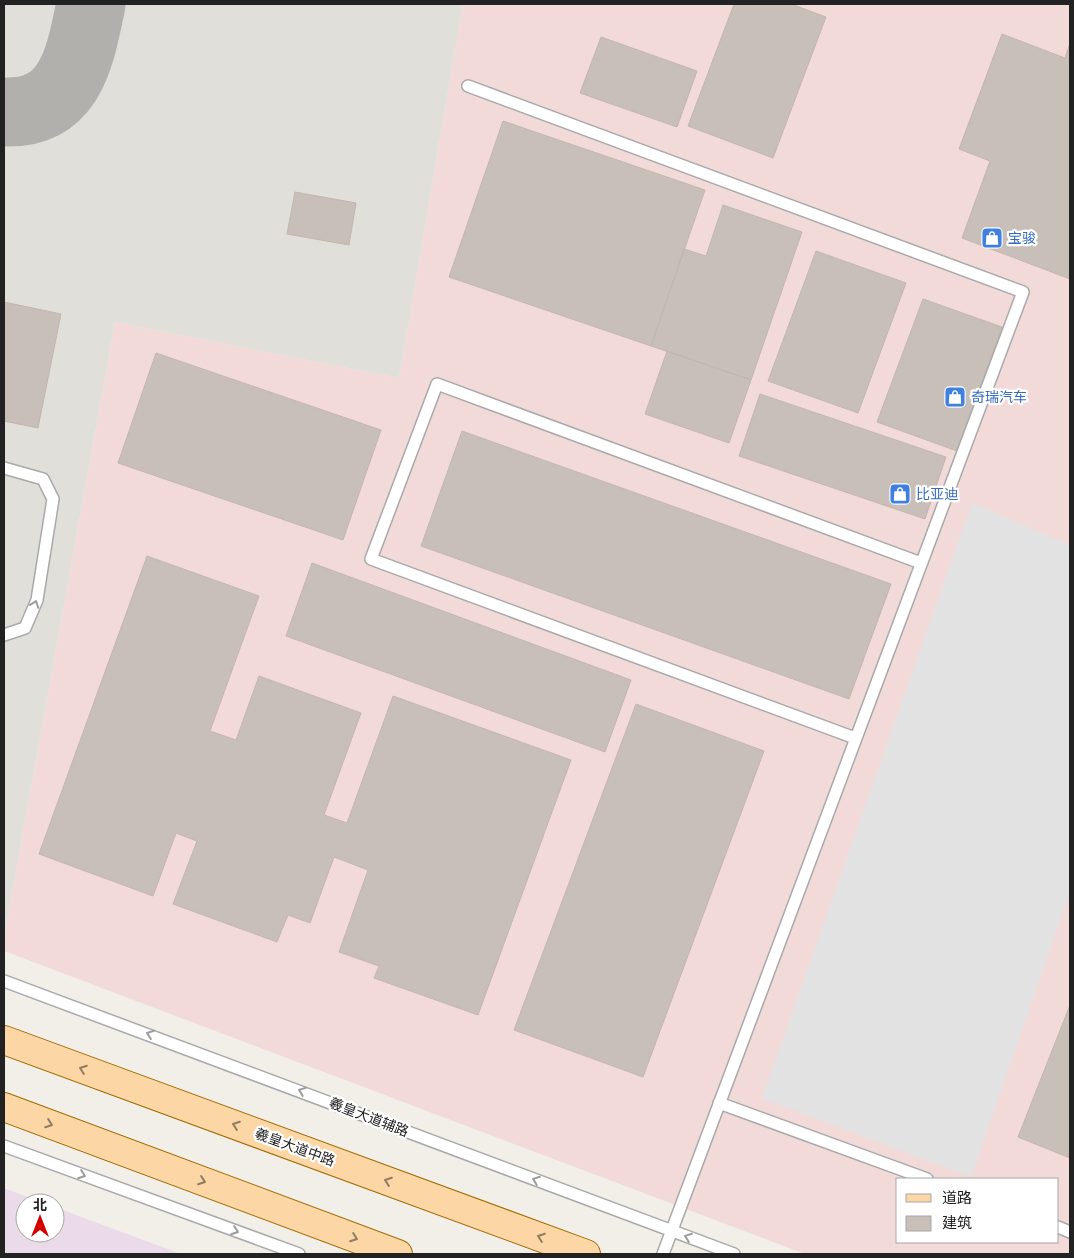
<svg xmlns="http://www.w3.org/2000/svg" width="1074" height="1258" font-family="Barlow,'Noto Sans SC',sans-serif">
<rect width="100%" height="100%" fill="#f2efe9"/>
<!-- commercial -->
<path fill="#f2dad9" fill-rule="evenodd" d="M463,4h607v1250h-265l-801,-303v-14l111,-615 284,56zM898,1179h160v63h-160z"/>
<!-- industrial -->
<path fill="#ebdbe8" d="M4,1188l39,15h-18v30h30v-26l126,47h-177z"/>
<!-- airport -->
<path fill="#e1dfda" d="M4,4h459l-64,374 -284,-56 -111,615z"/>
<!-- parking -->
<path fill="#e2e2e2" d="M972,503l98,42v347l-99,285 -209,-79z"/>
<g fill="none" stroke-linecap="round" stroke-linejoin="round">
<!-- taxiway -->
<path stroke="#b1b0ac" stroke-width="69" d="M4,112c68,2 76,-56 87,-108"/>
</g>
<!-- building -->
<path fill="#c7bfb8" stroke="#c4b6ab" d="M734,4h57l35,13 -53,141 -85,-32z
M1002,34l63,24 5,-15v236l-108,-41 28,-77 -31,-12z
M601,37l96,34 -20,56 -97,-34z
M503,121l202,69 -54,156 -202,-69z
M295,192l61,11 -7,42 -62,-11z
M723,205l79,27 -51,148 -100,-34 33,-97 22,7z
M816,251l90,32 -48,130 -90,-32z
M923,299l79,28 -45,124 -80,-29z
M4,302l57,12 -23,114 -34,-7z
M667,351l84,29 -22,63 -84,-29z
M156,353l225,77 -38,110 -225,-77z
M760,394l186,63 -21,62 -186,-63z
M462,431l429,153 -42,115 -428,-153z
M147,556l112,40 -49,135 26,9 23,-64 102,37 -37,102 23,8 46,-127 178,64 -93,255 -104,-37 5,-12 -40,-14 29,-82 -34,-13 -24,66 -22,-8 -11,27 -104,-38 24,-63 -21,-8 -23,63 -114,-42z
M312,563l319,117 -26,72 -319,-116z
M636,704l128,47 -121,326 -129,-47z
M1070,1005v153l-52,-21z"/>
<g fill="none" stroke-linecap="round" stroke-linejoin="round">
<!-- lane casing -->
<g stroke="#a9a9a9" stroke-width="14">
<path id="lane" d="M468,86l555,206 -360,962
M4,468l39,11 10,20 -16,101 -12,28 -21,7
M855,738l-484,-179 66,-175 484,179
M4,981l730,273
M719,1103l208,76
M4,1146l295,108
M1058,1227l12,5"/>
</g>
<!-- primary casing -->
<g stroke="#a06b00" stroke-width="30">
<path id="primary" d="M4,1040l582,214
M4,1107l394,147"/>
</g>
<!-- lane -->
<use href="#lane" stroke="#fff" stroke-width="11"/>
<!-- primary -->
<use href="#primary" stroke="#fcd6a4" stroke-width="28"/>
</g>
<!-- one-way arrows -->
<defs><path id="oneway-chevron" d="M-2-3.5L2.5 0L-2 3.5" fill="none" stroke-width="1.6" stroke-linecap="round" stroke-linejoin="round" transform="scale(1.25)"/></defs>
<g stroke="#9c9c9c">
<use href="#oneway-chevron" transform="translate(35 604) rotate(-70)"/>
<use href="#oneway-chevron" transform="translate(150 1034) rotate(-160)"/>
<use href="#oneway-chevron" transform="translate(302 1091) rotate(-159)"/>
<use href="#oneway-chevron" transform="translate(82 1175) rotate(20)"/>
<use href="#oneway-chevron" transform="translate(536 1180) rotate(-159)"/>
<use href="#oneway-chevron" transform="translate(235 1231) rotate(20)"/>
<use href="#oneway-chevron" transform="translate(688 1237) rotate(-159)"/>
</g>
<g stroke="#8f7c63">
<use href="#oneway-chevron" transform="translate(83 1069) rotate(-160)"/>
<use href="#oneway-chevron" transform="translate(49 1124) rotate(20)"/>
<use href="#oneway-chevron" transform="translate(236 1125) rotate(-160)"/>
<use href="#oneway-chevron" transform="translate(202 1181) rotate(20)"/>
<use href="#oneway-chevron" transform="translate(388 1181) rotate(-160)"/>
<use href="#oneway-chevron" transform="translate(541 1237) rotate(-160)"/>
<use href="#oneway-chevron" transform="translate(354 1238) rotate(20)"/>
</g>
<!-- icons -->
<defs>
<g id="shop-square" transform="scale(1.125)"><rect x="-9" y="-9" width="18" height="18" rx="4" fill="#3f7fe0" stroke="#fff"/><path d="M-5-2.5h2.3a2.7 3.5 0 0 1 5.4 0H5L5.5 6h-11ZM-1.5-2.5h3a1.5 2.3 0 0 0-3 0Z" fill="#fff"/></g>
</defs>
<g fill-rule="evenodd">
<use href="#shop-square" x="992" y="238"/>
<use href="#shop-square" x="955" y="397"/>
<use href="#shop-square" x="900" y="494"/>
</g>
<g text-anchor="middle" stroke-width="4.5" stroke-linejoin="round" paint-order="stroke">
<!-- shop labels -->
<g font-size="14" fill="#366cbe" stroke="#fff" text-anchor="start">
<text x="1008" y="243">宝骏</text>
<text x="971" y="402">奇瑞汽车</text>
<text x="916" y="499">比亚迪</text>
</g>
<!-- street labels -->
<g font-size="14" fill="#222" stroke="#fff">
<text transform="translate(369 1117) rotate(21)" y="5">羲皇大道辅路</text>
<text transform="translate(295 1147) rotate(20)" y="5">羲皇大道中路</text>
</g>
</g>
<!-- border -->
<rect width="1074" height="1258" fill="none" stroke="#222222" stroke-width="10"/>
<!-- legend -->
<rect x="896" y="1178" width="162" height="65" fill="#ffffff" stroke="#a7a7a7"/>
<rect x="906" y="1194" width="25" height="8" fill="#fcd6a4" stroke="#a7a7a7"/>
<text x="942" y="1203" font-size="15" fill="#222222">道路</text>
<rect x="906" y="1216" width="25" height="15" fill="#c7bfb8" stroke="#a7a7a7"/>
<text x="942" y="1228" font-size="15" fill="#222222">建筑</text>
<!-- north arrow -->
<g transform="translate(40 1218)"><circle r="24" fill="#ffffff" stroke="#a7a7a7"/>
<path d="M0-4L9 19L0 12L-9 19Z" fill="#d40000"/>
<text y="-8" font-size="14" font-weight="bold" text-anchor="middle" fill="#222222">北</text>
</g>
</svg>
